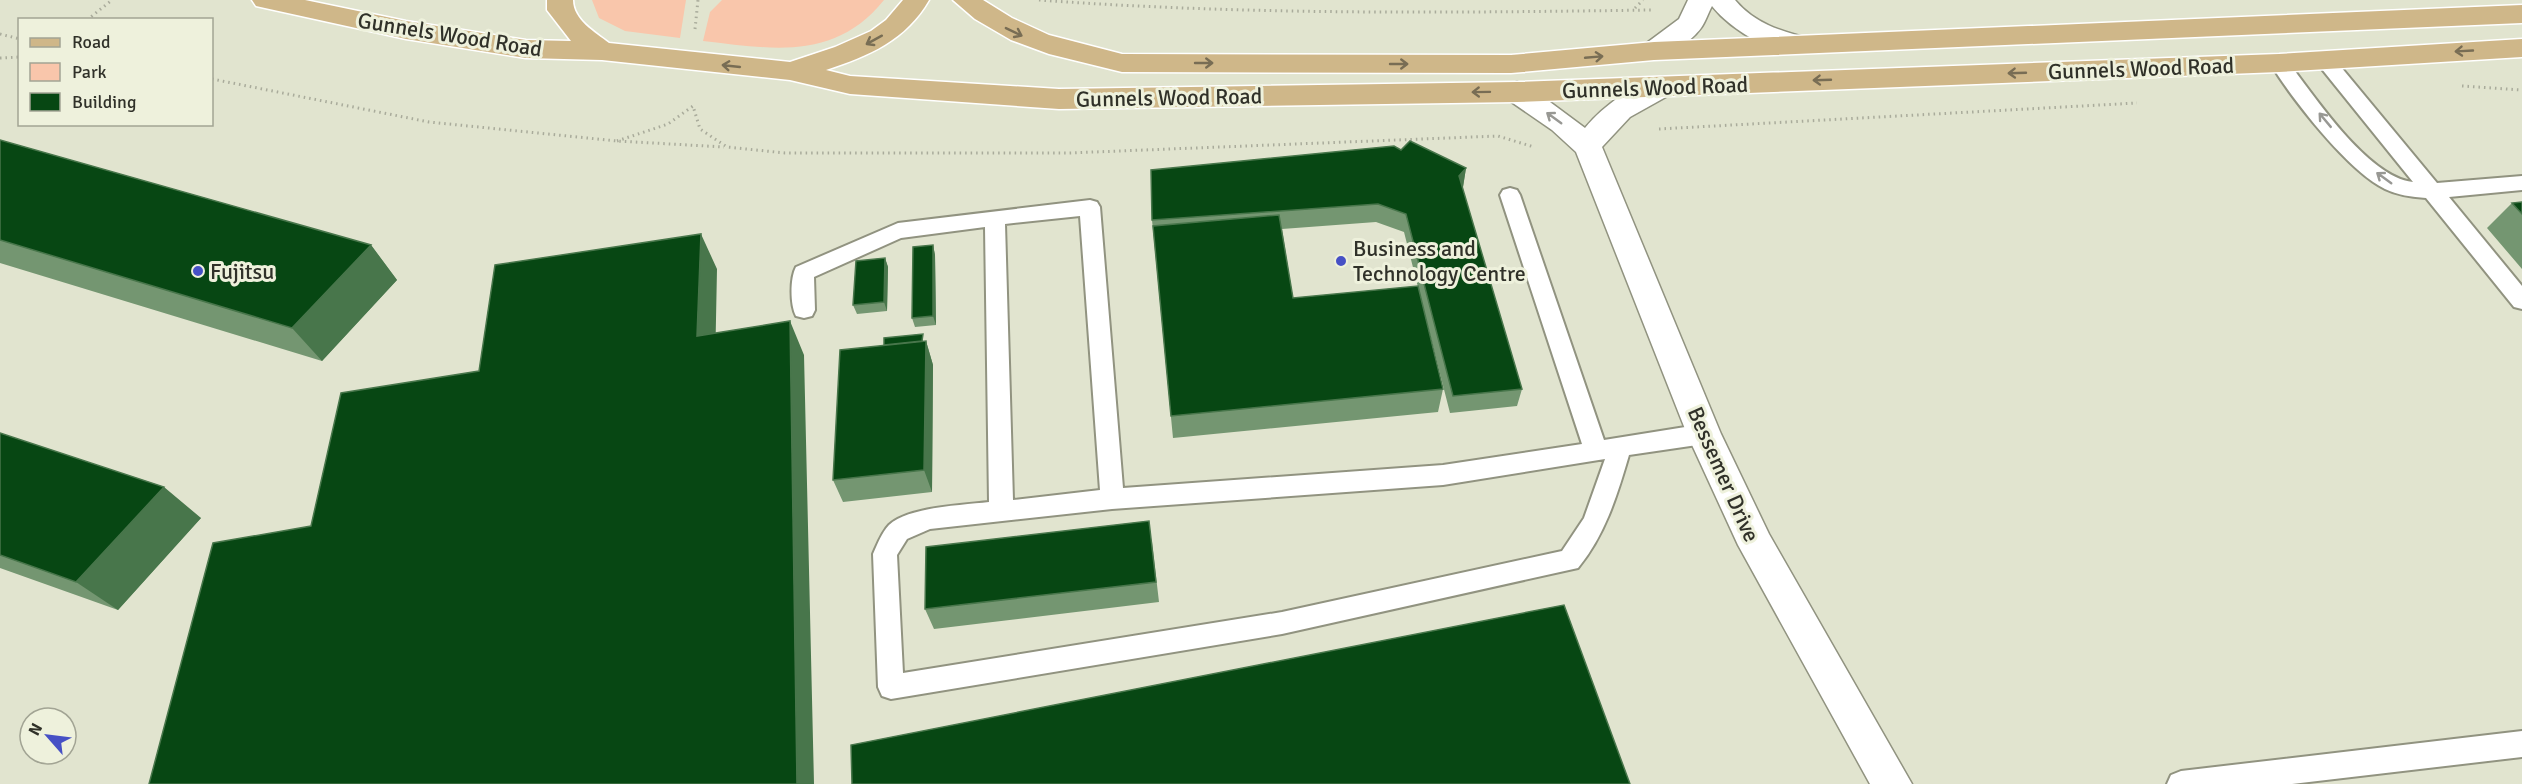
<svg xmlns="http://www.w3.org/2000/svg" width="2522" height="784" font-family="Signika,sans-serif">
<rect width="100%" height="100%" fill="#e1e4cf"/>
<!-- green -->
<path fill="#f9c6ab" d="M592,0h94l-6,38 -55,-7 -26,-13z
M722,0h162c-49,61 -111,49 -181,41l7,-29z"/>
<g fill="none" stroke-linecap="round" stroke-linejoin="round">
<!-- lane casing -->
<g stroke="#919380" stroke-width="4">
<path id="lane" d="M2324,53l7,2 106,128 85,-7v14l-73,7 73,89v23l-8,-2 -88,-109c-14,-1 -29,-3 -41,-9 -37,-18 -93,-90 -115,-126l2,-4h14c27,35 81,118 127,123l-96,-119 -2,-4 2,-4z
M1510,188l7,2 3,5 84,245 100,-16 8,3 3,7 -3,7 -8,3 -75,11c-12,41 -24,80 -51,113l-296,66 -391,65 -9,-3 -4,-9 -5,-133c4,-9 9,-22 16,-29 19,-18 74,-20 100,-23l-4,-275 -84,11 -87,39 1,33 -3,6 -8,2 -8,-2c-6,-11 -6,-38 0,-49l102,-44 192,-23 7,2 3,5 23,281 320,-23 139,-21 -82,-249 3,-5zM1080,216l20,274 -87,10 -8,-276zM1605,459l-21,59 -22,33 -280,61 -379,61 -6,-118 10,-16 23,-10 182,-20 331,-24z
M2522,731v26l-230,27h-125l4,-9 10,-4z"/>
</g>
<!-- street casing -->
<g stroke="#919380" stroke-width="3">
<path id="street" d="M1688,0h47c20,24 46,31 76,39l4,6 -4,6c-32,9 -80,-21 -99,-45 -4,7 -6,15 -11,22 -10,14 -39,34 -57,29l-4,-6 4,-6 35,-26z
M1663,77l10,2 4,7 -4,7 -43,24 -28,30 119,287 48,100 143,250h-42l-132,-239 -51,-111 -111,-282 -24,-22 -45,-31 -4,-7 4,-7 10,-3 10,3 58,43c20,-24 48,-43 78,-51z"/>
</g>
<!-- primary casing -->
<g stroke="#fff" stroke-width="3">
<path id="primary" d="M252,0h53l101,21 120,19 45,1 -24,-31v-10h26c0,20 22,32 36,43l181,19 45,-15 36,-16 15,-11 17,-20h26c-23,40 -60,56 -103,70l24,6 209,13 458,-7 762,-28 243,-15v18l-243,15 -762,30 -458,7 -209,-15 -60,-14 -188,-20 -76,-2 -120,-19 -141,-31 -9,-2z
M953,0h30l29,18 37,17 73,19 389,1 143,-13 868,-37v18l-868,37 -143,13 -389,-1 -73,-18 -38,-14 -36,-21z"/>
</g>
<!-- path -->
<path stroke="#a9ab9b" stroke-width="3" stroke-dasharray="1.5 4" stroke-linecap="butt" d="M1039,0c204,15 407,13 612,10
M1635,8l8,-8
M87,20l25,-20
M695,29l3,-29
M0,34l20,5
M0,58l20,-1
M212,79l217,43 188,19 107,6
M2462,86l60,4
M1659,129l478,-26
M617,141l51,-17 25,-18 7,23 27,18 58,6h284l429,-17 36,11"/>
<!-- lane -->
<use href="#lane" fill="#fff" fill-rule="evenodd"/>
<!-- street -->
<use href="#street" fill="#fff" fill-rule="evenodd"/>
<!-- primary -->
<use href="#primary" fill="#cfb789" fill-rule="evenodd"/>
</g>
<!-- wall -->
<path fill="#749671" d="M0,140l371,105 26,35 -75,81 -322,-98z
M1401,150l65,18 -3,19 -1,1 60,201 -5,17 -67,7 -46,-181 -28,-10 -94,7 11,69 150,91 -5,23 -265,26 -21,-218z
M2522,202v67l-35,-41 25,-25z
M933,245l2,10 1,70 -21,2 -3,-9z
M885,258l3,9 -1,44 -30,3 -4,-9z
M925,341h1l7,24 -1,127 -89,10 -10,-22z
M0,433l201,85 -83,92 -118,-42z
M1152,542l7,60 -225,27 -9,-20z"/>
<!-- shaded-wall -->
<path fill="#48764b" d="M1466,168l-3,19 -7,7 3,-18z
M701,234l16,35 -2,100 -18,-33z
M371,245l26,35 -75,81 -30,-33z
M933,245l2,10 1,70 -3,-9z
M885,258l3,9 -1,44 -3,-9z
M790,321l14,34 10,429h-17z
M926,341l7,24 -1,127 -8,-22z
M164,487l37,31 -83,92 -42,-28z"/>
<!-- building -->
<path fill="#074713" stroke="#48764b" stroke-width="1.5" d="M0,140l371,105 -79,83 -292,-88z
M1410,141l56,27 -7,8 63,213 -69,7 -47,-182 -28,-10 -226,16 -1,-50 243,-24 7,4z
M2522,202v12l-10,-11z
M1279,215l14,83 125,-12 25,103 -272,27 -18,-190z
M701,234l-4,102 93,-15 7,463h-648l64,-241 98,-17 30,-133 138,-22 16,-106z
M933,245v71l-21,2 1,-71z
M885,258l-1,44 -31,3 3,-44z
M923,334l-1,7 -38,4v-7z
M926,341l-2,129 -91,10 7,-130z
M0,433l164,54 -88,95 -76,-27z
M1149,521l7,61 -231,27 1,-62z
M1564,605l66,179h-778l-1,-39z"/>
<!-- one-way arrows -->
<defs><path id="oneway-shaft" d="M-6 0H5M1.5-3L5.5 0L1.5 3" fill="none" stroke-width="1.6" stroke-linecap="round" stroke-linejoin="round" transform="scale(1.5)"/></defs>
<g stroke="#786d54">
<use href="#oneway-shaft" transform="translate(1014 32) rotate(26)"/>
<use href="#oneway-shaft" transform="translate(874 40) rotate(151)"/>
<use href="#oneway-shaft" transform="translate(2464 51) rotate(177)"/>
<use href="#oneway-shaft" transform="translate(1594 57) rotate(-5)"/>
<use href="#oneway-shaft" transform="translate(1204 63)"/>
<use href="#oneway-shaft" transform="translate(1399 64)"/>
<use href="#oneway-shaft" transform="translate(731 66) rotate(-174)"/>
<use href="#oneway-shaft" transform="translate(2017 73) rotate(178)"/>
<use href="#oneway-shaft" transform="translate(1822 80) rotate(178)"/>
<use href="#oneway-shaft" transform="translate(1481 92) rotate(179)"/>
</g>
<g stroke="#989894">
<use href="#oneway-shaft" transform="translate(1554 118) rotate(-144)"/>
<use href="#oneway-shaft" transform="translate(2325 120) rotate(-130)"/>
<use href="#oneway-shaft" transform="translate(2384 178) rotate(-144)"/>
</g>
<!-- markers -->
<g fill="#4650c5" stroke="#eef1dc" stroke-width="2">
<circle cx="1341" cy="261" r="6"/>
<circle cx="198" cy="271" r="6"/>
</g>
<g text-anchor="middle" stroke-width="6" stroke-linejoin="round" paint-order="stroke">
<!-- street labels -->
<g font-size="22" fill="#303129" stroke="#eef1dc">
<text transform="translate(450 34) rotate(9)" y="8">Gunnels Wood Road</text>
<text transform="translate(2141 68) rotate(-2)" y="8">Gunnels Wood Road</text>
<text transform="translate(1655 87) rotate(-2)" y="8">Gunnels Wood Road</text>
<text transform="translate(1169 97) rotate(-1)" y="8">Gunnels Wood Road</text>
<text transform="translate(1724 474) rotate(66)" y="8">Bessemer Drive</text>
</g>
<!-- poi labels -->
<g font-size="22" fill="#303129" stroke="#eef1dc" text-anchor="start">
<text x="1353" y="256">Business and<tspan x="1353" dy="25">Technology Centre</tspan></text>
<text x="210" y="279">Fujitsu</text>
</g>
</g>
<!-- legend -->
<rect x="18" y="18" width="195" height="108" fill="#eef1dc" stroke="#a2a494" stroke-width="1.5"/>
<rect x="30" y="38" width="30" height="9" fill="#cfb789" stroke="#a2a494" stroke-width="1.5"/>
<text x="72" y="48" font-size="18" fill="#303129">Road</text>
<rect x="30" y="63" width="30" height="18" fill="#f9c6ab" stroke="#a2a494" stroke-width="1.5"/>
<text x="72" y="78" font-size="18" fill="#303129">Park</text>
<rect x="30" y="93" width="30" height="18" fill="#074713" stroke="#a2a494" stroke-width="1.5"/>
<text x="72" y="108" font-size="18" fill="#303129">Building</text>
<!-- north arrow -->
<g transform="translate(48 736) rotate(298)"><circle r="28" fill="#eef1dc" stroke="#a2a494" stroke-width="1.5"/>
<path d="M0-4.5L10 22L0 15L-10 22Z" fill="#4650c5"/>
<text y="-9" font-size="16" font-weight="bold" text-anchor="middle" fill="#303129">N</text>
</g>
</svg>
